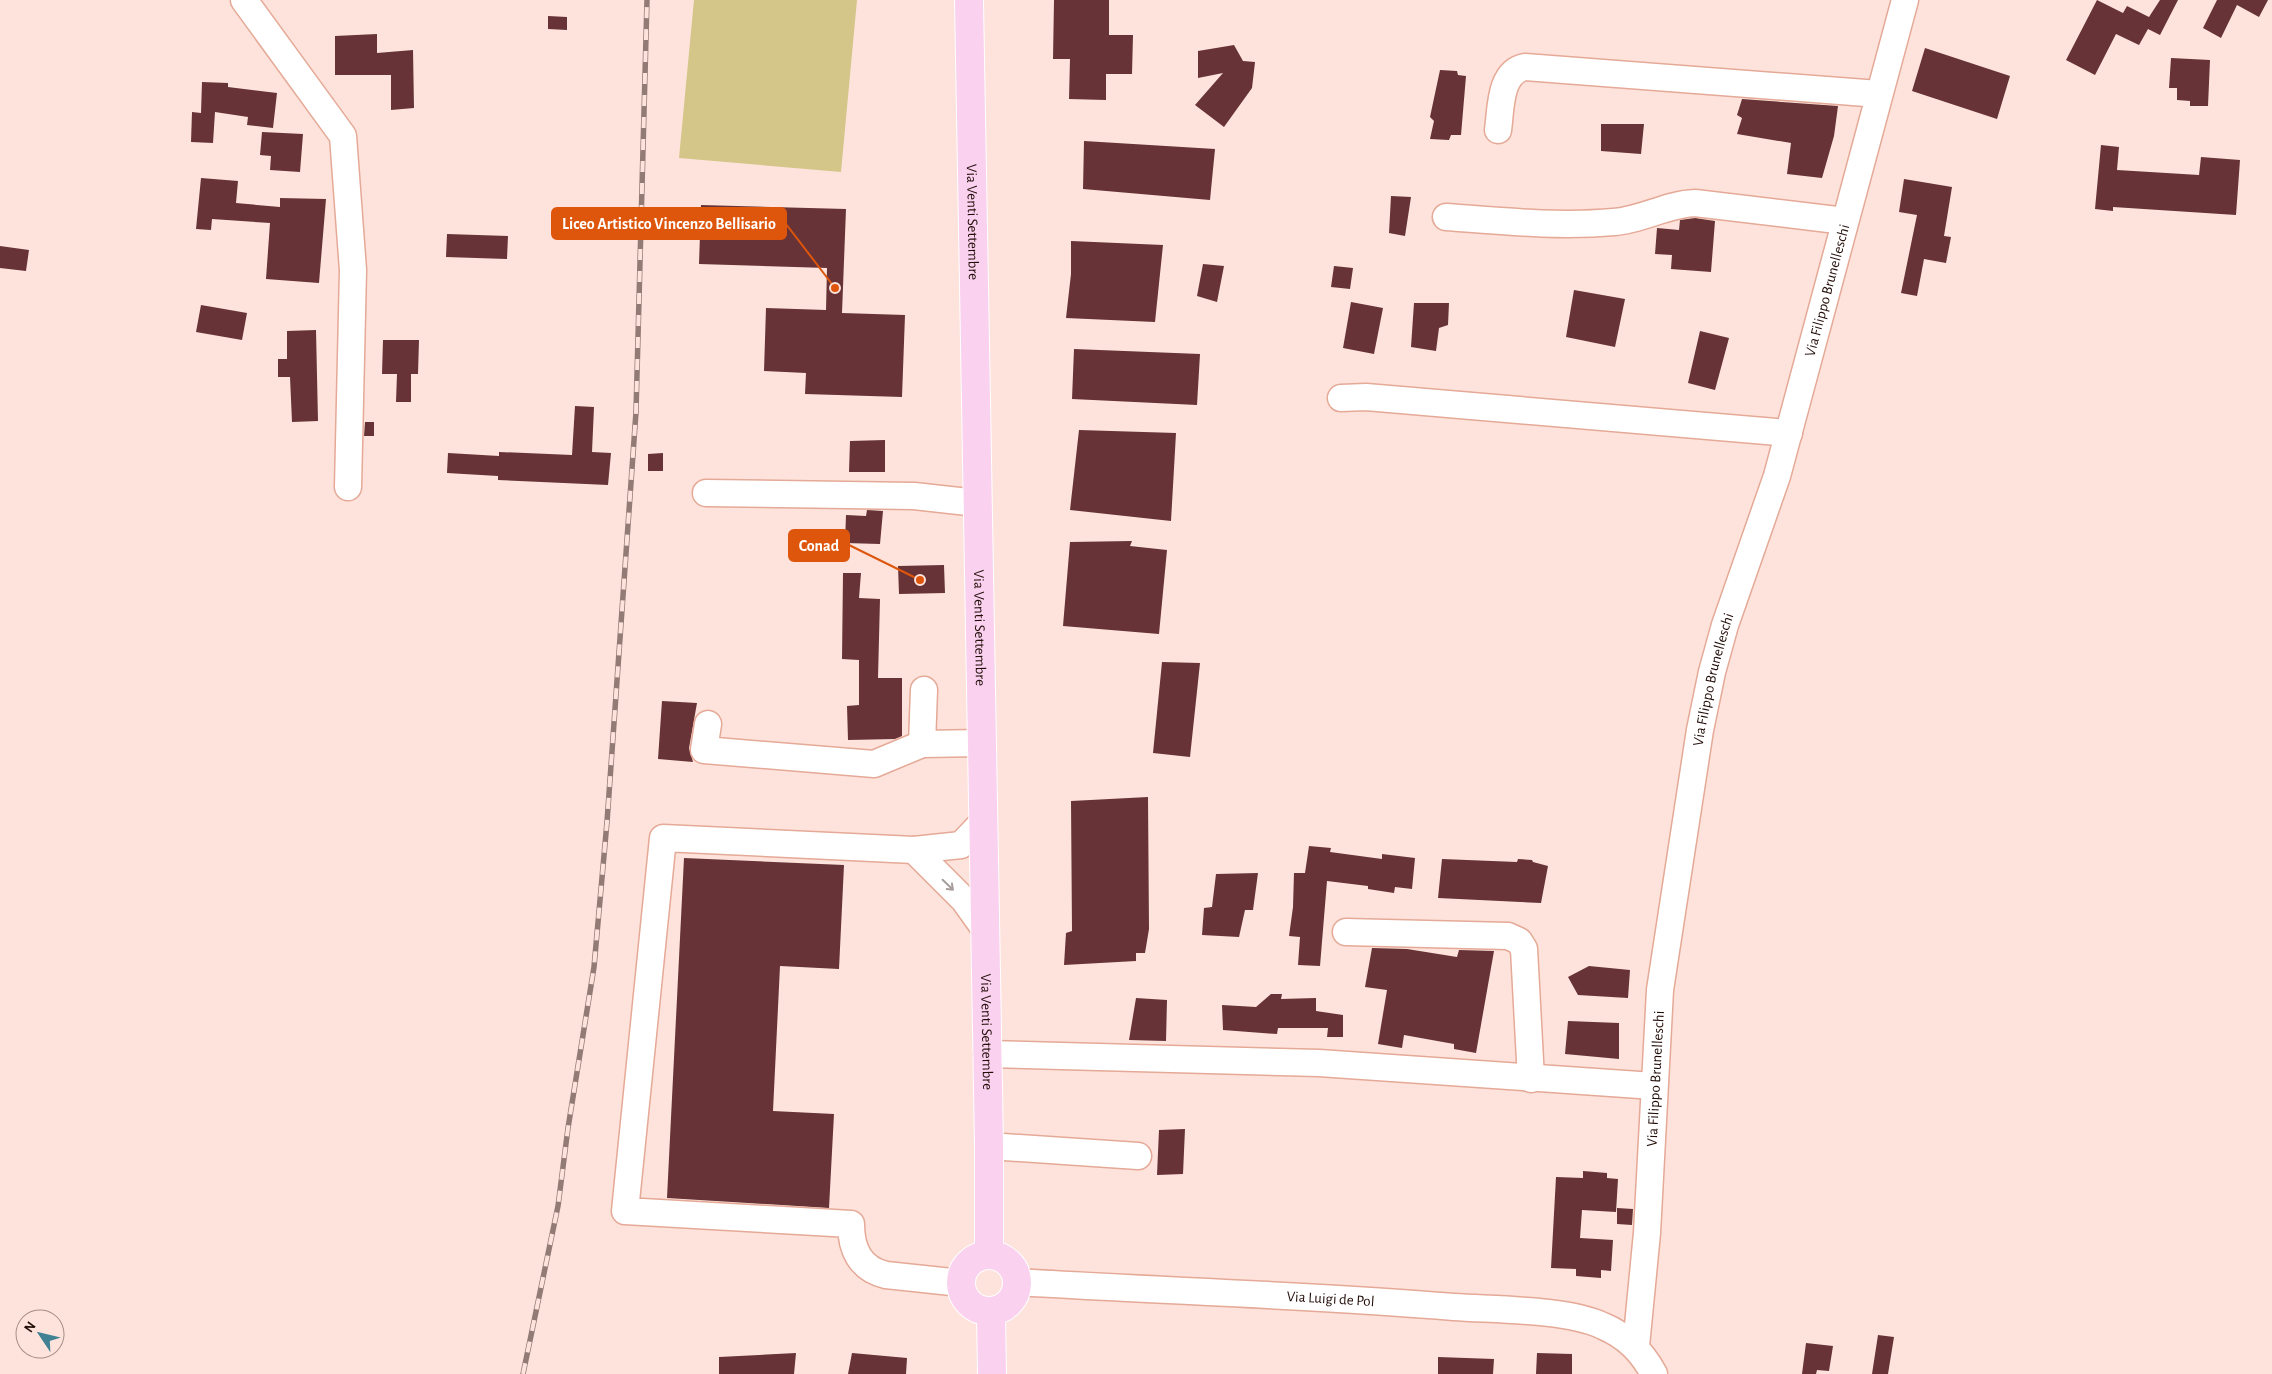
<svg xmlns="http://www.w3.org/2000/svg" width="2272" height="1374" font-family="'Alegreya Sans',sans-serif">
<rect width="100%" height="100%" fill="#fde3db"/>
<!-- green -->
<path fill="#d4c689" d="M694,0h163l-16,172 -162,-14z"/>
<!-- building -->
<path fill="#673336" d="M1054,0h55v35h24l-1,39h-26v26l-37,-1 1,-40h-17z
M2097,0l26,13 4,-7 22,11 11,-17h18l-18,35 -12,-6 -9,16 -23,-11 -21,41 -29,-15z
M2217,0h51l-9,17 -22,-12 -16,33 -18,-10z
M548,16l19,1v13l-19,-1z
M377,34v19l36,-3 1,58 -23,2v-35h-56v-39z
M1234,45l9,16 12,1 -3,26 -28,39 -29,-22 28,-32 -25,5v-27z
M1925,48l85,28 -13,43 -85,-28z
M2171,58l39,2 -2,46h-18v-5l-13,-1v-12h-8z
M1440,70l17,1 1,4 8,1 -5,59h-10l-2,5 -19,-1 4,-18 -4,-4z
M202,82l26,1v4l49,6 -4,35 -26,-3 1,-8 -33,-5 -2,31 -22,-1 1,-30 9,1z
M1742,99l96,7 -4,30 -12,42 -35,-4 4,-31 -54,-9 5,-16 -5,-3z
M1601,124h43l-3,30 -40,-3z
M262,132l41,2 -3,38 -30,-2 1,-14 -11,-1z
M1084,141l131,8 -5,51 -127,-11z
M2101,145l18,2 -2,23 82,5 2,-18 39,3 -4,55 -123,-8v4l-18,-2z
M201,178l37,3 -2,22 44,4v-9l46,1 -7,84 -53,-4 4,-56 -58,-4 -1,11 -15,-1z
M1904,179l48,8 -8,49 7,1 -5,26 -22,-4 -7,37 -16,-3 16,-78 -18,-3z
M1391,196l20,1 -6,39 -16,-3z
M701,205l145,4 -4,104 63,2 -3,82 -97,-3 1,-21 -42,-2 2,-63 60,2 1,-42 -128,-4z
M1695,218l20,3 -4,51 -40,-3 1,-14 -17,-1 2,-26 22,2 1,-10z
M447,234l61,2 -1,23 -61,-2z
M1071,241l92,4 -8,77 -89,-4 5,-44z
M0,246l29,4 -3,21 -26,-3z
M1203,264l21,2 -7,36 -20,-6z
M1334,266l19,2 -3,21 -19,-2z
M1574,290l51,9 -10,48 -49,-10z
M1351,302l32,6 -9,46 -31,-6z
M1414,303h35l-1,22 -9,3 -3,23 -25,-4z
M201,305l46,8 -5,27 -46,-8z
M316,330l2,91 -26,1 -2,-45h-12v-18h9v-28z
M1700,331l29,7 -14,52 -27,-7z
M383,340h36l-1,34h-7v28h-15l1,-28h-15z
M1074,349l126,5 -3,51 -125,-6z
M575,406l19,1 -2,45 19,1 -3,32 -110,-5v-4l-51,-3 1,-20 51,3v-4l73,3z
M365,422h9v14h-10z
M1079,430l97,3 -5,88 -101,-11z
M885,440v32h-36l1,-31z
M663,453v18h-15v-17z
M867,510l16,1 -3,33 -35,-1 1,-28 20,1z
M1132,541l-2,5 37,4 -8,84 -96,-8 7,-84z
M944,565l1,28 -46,1 -1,-28z
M843,573h18l-2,25 21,1 -2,79h24v58l-7,3 -47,1 -1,-34 12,-1v-45l-17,-1z
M1162,662l38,1 -10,94 -37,-4z
M662,701l35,2 -8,45 4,14 -35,-3z
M1148,797l1,132 -4,24h-9v8l-72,4 2,-32 6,-2 -1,-130z
M1309,846l22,2 -1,4 52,7v-5l33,4 -3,31 -17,-2 -1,6 -26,-4v-3l-41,-5 -7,85 -22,-1 2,-28 -11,-1 4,-29 1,-34h11z
M684,858l160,7 -5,104 -59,-3 -7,145 61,3 -5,94 -162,-10z
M1442,859l75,3 1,-3 14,1 1,2 15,4 -7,37 -103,-5z
M1258,873l-5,37h-8l-6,27 -37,-2 2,-27 8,-1 4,-33z
M1372,948l35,1 50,8 2,-7 35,1 -18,102 -22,-4v-5l-50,-9 -2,13 -24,-4 9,-54 -22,-3z
M1589,966l41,4 -2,28 -50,-3 -10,-18z
M1271,994h11l-1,5 35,-1v13l27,4v22h-16l1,-9h-50l-1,6 -54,-4 -1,-25 34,2z
M1136,998l31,2 -1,41 -37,-1z
M1568,1021l51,2v36l-54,-5z
M1185,1129l-2,45 -26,1 2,-45z
M1583,1171l24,2v5l11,1 -2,33 -34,-2 -2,28 33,2 -2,31 -10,-1v8l-25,-2v-7l-25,-1 5,-91 27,1z
M1617,1208l16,1 -1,16 -15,-1z
M1878,1335l16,2 -6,37h-16z
M1806,1343l27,3 -4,25 -12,-1 -1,4h-14z
M796,1353l-2,21h-75v-17z
M852,1353l55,5 -1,16h-58z
M1537,1353l35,1v20h-36z
M1438,1357l56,2 -1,15h-55z"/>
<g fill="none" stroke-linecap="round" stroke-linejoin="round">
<!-- minor casing -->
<g stroke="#e5a997" stroke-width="29">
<g id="minor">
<path d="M244,0l99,136 10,134 -5,217"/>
<path d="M1498,130c3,-20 1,-58 27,-63l354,27"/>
<path d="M1446,217c55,4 112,10 168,5 28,-2 53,-18 81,-19l150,18"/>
<path d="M1341,398l25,-1 423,36"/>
<path d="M706,493l208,3 63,7"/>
<path d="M924,690l-2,54 59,-1"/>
<path d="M708,724l-4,26 170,14 48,-20"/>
<path d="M914,850l50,50 20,28"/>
<path d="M1346,932l162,4 11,5 5,8 7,130"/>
<path d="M987,1054l332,9 335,23"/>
<path d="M989,1146l149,10"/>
<path id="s1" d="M1017,1282c146,9 292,13 437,25 42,3 113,2 149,19 24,10 39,26 51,48"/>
<path d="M961,1283l-75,-8c-26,-6 -35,-26 -35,-51l-226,-13 38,-373 251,12 47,-5 21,-22"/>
<path id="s2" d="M1636,1346l11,-113 13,-243 40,-260 12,-58 13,-47 52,-149 128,-476"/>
</g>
</g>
<!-- major casing -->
<g stroke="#fff" stroke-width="30">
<g id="major">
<path id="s3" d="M969,0l20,1146v108"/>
<circle cx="989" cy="1283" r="28"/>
<path d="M991,1311l1,63"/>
</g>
</g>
<!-- minor -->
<use href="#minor" stroke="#fff" stroke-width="26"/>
<!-- major -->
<use href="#major" stroke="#fad2ef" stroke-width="28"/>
<!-- rail casing -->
<g stroke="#937b75" stroke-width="5.5">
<path id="rail" d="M523,1374l35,-168 10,-78 26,-161 13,-145 29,-410 11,-412"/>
</g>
<!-- rail -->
<use href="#rail" stroke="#fde3db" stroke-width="4" stroke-dasharray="11" stroke-linecap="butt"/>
</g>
<!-- one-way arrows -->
<defs><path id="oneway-shaft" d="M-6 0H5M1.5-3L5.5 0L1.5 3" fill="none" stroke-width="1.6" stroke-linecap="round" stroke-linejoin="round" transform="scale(1.25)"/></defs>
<use stroke="#a79e9c" href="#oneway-shaft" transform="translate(948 885) rotate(44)"/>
<g text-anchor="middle" stroke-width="5" stroke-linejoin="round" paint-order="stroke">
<!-- street labels -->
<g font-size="15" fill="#220d08" stroke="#fde3db">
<text dy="5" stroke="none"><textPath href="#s3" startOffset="222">Via Venti Settembre</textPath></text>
<text dy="5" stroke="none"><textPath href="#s2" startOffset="1078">Via Filippo Brunelleschi</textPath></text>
<text dy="5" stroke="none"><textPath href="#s3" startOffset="628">Via Venti Settembre</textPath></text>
<text dy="5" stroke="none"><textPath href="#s2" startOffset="672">Via Filippo Brunelleschi</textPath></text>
<text dy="5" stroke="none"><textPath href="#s3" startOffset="1032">Via Venti Settembre</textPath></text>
<text dy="5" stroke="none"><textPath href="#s2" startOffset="268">Via Filippo Brunelleschi</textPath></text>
<text dy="5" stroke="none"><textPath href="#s1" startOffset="314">Via Luigi de Pol</textPath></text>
</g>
</g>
<!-- callouts -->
<path fill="none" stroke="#de550c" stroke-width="2" d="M835 288L786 224M920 580L849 545"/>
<g fill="#de550c" stroke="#fde3db" stroke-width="2">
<circle cx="835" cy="288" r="5"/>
<circle cx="920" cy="580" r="5"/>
</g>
<g fill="#de550c" stroke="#de550c" stroke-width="2">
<rect x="552" y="208" width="234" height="31" rx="5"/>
<rect x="789" y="530" width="60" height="31" rx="5"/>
</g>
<g font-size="16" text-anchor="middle" font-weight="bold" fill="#fff">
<text x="669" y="229">Liceo Artistico Vincenzo Bellisario</text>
<text x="819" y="551">Conad</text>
</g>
<!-- north arrow -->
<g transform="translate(40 1334) rotate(305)"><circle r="24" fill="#fde3db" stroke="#a58d87"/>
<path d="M0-4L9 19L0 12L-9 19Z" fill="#408294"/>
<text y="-8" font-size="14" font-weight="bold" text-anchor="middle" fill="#220d08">N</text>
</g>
</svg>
